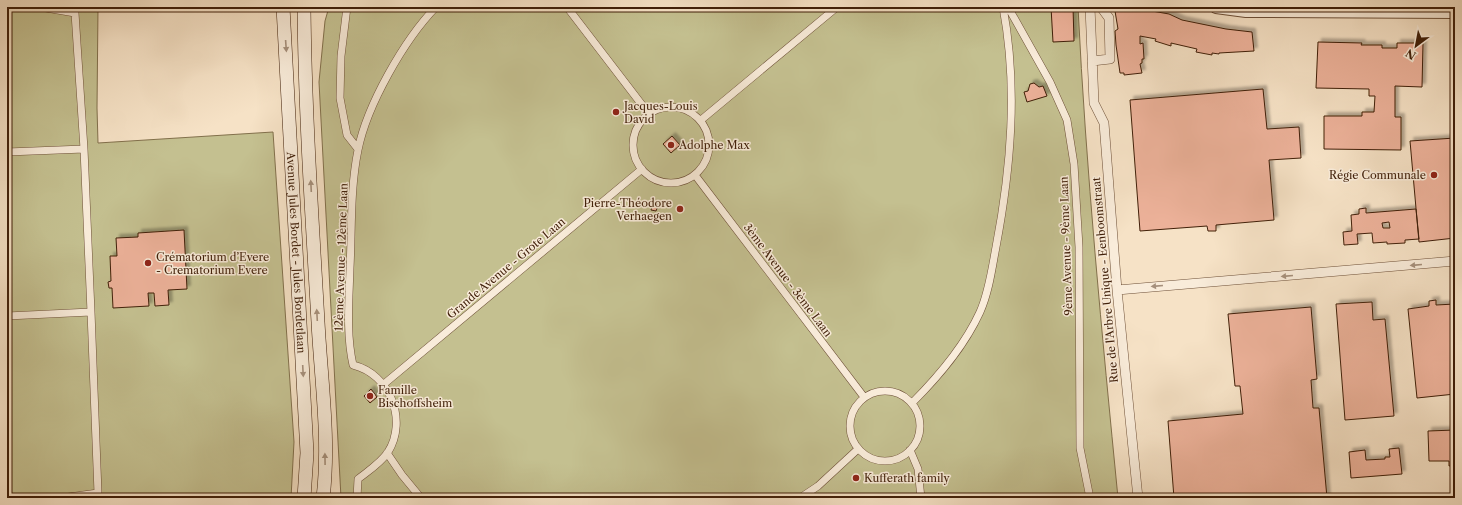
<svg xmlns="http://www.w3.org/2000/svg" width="1462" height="505" font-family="'Libre Caslon Text',serif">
<defs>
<filter id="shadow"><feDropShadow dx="3.5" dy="-3.5" stdDeviation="1" flood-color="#0004"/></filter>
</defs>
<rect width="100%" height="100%" fill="#f6e2c6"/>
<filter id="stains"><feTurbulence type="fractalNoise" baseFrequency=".005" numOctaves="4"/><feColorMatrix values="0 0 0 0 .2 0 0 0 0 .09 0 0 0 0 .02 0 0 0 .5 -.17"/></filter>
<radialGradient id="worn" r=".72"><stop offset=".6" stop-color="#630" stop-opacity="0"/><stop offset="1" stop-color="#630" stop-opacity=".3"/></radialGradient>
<!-- green -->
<path fill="#c4c090" stroke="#82704c" d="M7,7h91l-1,101 1,35 175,-11 21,310 -3,56h-284z
M329,7h749c8,164 24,328 40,491h-777l-22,-416 6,-61z"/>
<!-- building -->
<path fill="#ecb199" stroke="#401f09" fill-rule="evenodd" filter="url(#shadow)" d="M1051,7h22l1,34 -21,1z
M1135,8l34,6 13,6 44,9 26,3 2,19 -35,2v1l-7,-1v2l-16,-3 1,-3 -26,-6v3l-16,-5 1,-2 -16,-3v8l3,-1 1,16h-2v4l-2,1 2,9 -18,2v-2h-4l-4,-28 -1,-14 3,-2 -3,-18z
M1318,42l44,1 -1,2h21v3h15v-5h26l-1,44 -27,-1v31h6v33l-77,-1v-33h38v-4h12l1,-16h-6v-7l-53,-1z
M1034,83l5,4 4,-1 4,10 -20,6 -3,-10 4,-1 2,-7z
M1263,89l4,40 32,-2 2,31 -32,2 5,60 -58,5v6h-8l-1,-5 -67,5 -10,-131z
M672,136l8,9 -9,8 -8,-9z
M1455,138v100l-36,4 -9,-101z
M653,204l5,2 -2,5 -5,-1z
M1366,208v5l50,-4 3,30 -14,1v3l-18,1v-2l-14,1 -1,-10 -15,1 1,10 -14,1 -1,-13 9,-1 -1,-16 8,-1v-5zM1389,222l1,6h-7l-1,-5z
M184,230l3,59 -19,1 1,15 -14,1 -1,-13h-6l1,13 -36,2 -1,-20h-3l-1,-6 3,-1 -1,-25h7l-1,-18 22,-1v-4z
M1436,300v5l19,-1v90l-38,4 -9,-89 21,-3v-5z
M1372,302l1,18 12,-1 9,97 -49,4 -9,-116z
M1311,307l6,72 -6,1 2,28h6l8,90h-153l-6,-77 75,-7 -3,-28h-5l-7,-72z
M371,389l6,8 -7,6 -6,-7z
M1455,430v35l-6,1v-5h-20l-1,-30z
M1399,448l3,26 -51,4 -2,-26 16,-2 1,10 19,-1v-2h5l-1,-8z"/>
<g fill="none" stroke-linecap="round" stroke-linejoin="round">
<!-- pedestrian casing -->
<g stroke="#6e5038" stroke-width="8">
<path id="pedestrian" d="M40,7l35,6v-6
M347,7l-6,49 -1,42 7,37 11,14
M567,7l82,107
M1008,7l42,75 17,38 7,44 5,83 1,201 10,50
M75,13l9,136
M633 145a38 38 0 1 1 76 0a38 38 0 1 1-76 0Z
M701,120l136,-113
M7,152l77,-3 7,163
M695,175l169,222
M7,316l84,-4 7,181
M384,384l258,-215
M850 426a35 35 0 1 1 70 0a35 35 0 1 1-70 0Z
M912,403c27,-27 52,-56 68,-91 9,-20 12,-44 16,-65 15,-79 22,-160 7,-240
M910,450l8,19 3,29
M387,453l15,22 19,23
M61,498l37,-5v5
M357,498l1,-19c10,-8 23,-16 30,-27 20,-32 2,-78 -35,-87 -7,-31 -4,-65 -3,-97 2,-39 0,-79 8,-118 9,-45 46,-110 78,-143
M800,498l18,-12 40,-37"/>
</g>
<!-- minor casing -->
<g stroke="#6e5038" stroke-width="10">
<path id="minor" d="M1090,7l4,96 10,20 13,167 21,208
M1092,61l18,-2 -1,-41 -8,-11
M1117,290l338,-29"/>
</g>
<!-- tertiary casing -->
<g stroke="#6e5038" stroke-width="14">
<path id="tertiary" d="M1216,7l30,4 209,1"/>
</g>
<!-- secondary casing -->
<g stroke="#401f09" stroke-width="14">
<g id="secondary">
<path id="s1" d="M283,7l24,446 -3,45"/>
<path d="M304,7c1,105 8,210 14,315 3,58 12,118 5,176"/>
</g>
</g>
<!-- pedestrian -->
<use href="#pedestrian" stroke="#f9ecda" stroke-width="7"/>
<!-- minor -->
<use href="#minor" stroke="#f9ecda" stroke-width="9"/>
<!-- tertiary -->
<use href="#tertiary" stroke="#f9ecda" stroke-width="12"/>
<!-- secondary -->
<use href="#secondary" stroke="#f9ecda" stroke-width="13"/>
</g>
<!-- one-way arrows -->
<defs><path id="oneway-solid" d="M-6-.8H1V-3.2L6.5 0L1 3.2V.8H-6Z"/></defs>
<g fill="#a6907c">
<use href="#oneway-solid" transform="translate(286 46) rotate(86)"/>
<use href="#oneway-solid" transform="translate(311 186) rotate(-93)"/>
<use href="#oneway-solid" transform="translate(1416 265) rotate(175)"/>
<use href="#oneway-solid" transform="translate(1287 276) rotate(175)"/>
<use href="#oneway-solid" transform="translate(1157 286) rotate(175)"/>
<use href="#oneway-solid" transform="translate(317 315) rotate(-93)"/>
<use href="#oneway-solid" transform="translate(303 371) rotate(87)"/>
<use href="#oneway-solid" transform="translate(325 459) rotate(-91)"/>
</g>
<!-- markers -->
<g fill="#8f2418" stroke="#f9ecda" stroke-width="1.5">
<circle cx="616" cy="112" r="4"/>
<circle cx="671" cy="145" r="4"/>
<circle cx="1434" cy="175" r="4"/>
<circle cx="680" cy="209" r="4"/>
<circle cx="148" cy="263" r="4"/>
<circle cx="370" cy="396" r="4"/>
<circle cx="856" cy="478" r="4"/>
</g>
<g text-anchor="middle" stroke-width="3" stroke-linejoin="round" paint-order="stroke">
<!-- poi labels -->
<g font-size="11" fill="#401f09" stroke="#f9ecda" text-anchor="start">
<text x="624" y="110">Jacques-Louis<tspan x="624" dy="13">David</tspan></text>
<text x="679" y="149">Adolphe Max</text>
<text x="1426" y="179" text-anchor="end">Régie Communale</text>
<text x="672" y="207" text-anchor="end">Pierre-Théodore<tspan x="672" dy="13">Verhaegen</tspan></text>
<text x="156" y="261">Crématorium d’Evere<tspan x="156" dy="13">- Crematorium Evere</tspan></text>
<text x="378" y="394">Famille<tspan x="378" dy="13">Bischoffsheim</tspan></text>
<text x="864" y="482">Kufferath family</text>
</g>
<!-- street labels -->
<g font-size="11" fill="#401f09" stroke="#f9ecda">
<text transform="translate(1066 246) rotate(-92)" y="4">9ème Avenue - 9ème Laan</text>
<text dy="4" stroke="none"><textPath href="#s1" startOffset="246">Avenue Jules Bordet - Jules Bordetlaan</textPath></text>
<text transform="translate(341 257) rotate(-88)" y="4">12ème Avenue - 12ème Laan</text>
<text transform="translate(506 268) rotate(-40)" y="4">Grande Avenue - Grote Laan</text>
<text transform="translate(788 280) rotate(53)" y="4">3ème Avenue - 3ème Laan</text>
<text transform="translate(1105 280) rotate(-95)" y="4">Rue de l'Arbre Unique - Eenboomstraat</text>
</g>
</g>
<!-- margin -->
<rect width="1462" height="505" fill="none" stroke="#f6e2c6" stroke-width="24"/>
<rect x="8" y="8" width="1446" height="489" fill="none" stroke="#401f09" stroke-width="2"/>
<rect x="12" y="12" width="1438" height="481" fill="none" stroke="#401f09"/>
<!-- north arrow -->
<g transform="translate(1416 46) rotate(212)" stroke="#f9ecda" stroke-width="3" paint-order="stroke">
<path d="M0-3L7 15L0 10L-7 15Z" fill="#401f09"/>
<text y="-6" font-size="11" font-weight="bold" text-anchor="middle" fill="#401f09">N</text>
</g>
<rect width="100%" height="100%" filter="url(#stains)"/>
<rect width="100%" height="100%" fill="url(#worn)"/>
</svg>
